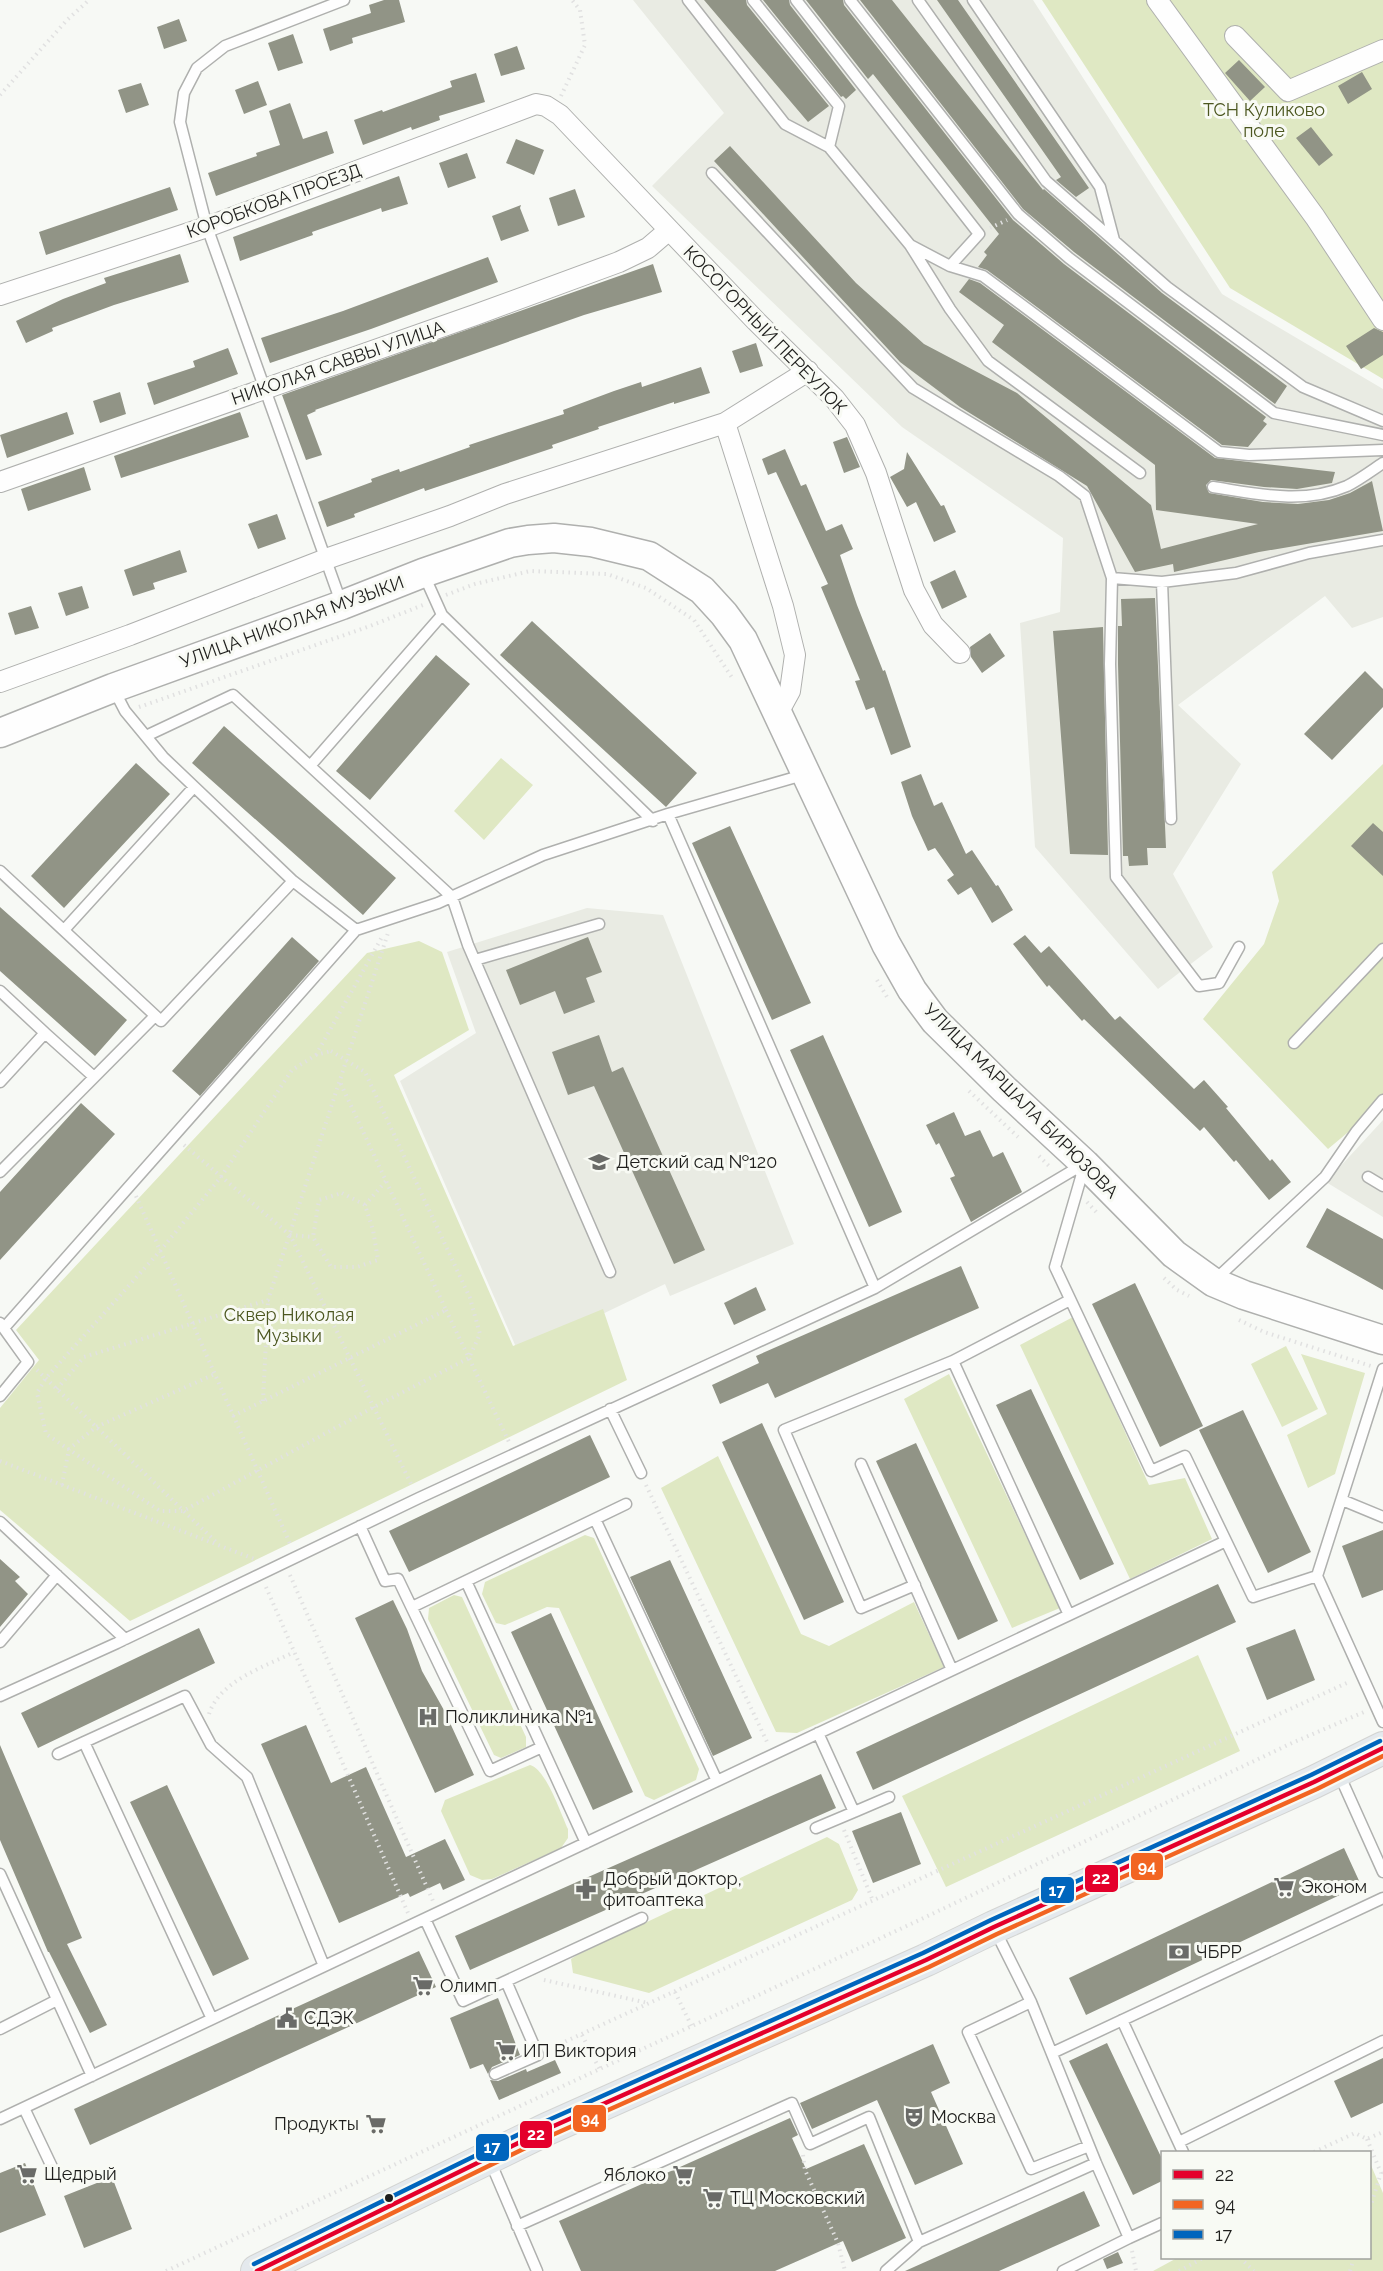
<svg xmlns="http://www.w3.org/2000/svg" width="1383" height="2271" font-family="Raleway,sans-serif">
<rect width="100%" height="100%" fill="#f7f9f5"/>
<!-- built -->
<path fill="#e9ebe3" d="M633,0h400l189,294 161,95v228l-31,11 -27,-32 -147,109 63,59 -68,110 40,73 -55,42 -123,-142 -15,-224 40,-11 3,-74 -161,-111 -250,-241 72,-73z
M587,908l76,7 131,329 -124,52 -5,-12 -146,70 -119,-273 76,-48 -29,-81z
M1383,1120v97l-57,-35z"/>
<!-- green -->
<path fill="#dfe8c3" d="M1042,0h341v379l-153,-91z
M501,758l32,27 -49,55 -30,-29z
M1383,764v339l-55,46 -125,-130 61,-75 15,-43 -7,-29z
M419,941l23,11 27,78 -75,45 119,271 90,-37 24,71 -497,241 -130,-111v-102l39,-48 -23,-30 351,-377z
M1073,1317l76,168 36,-7 27,61 -82,40 -110,-234z
M1286,1346l32,63 -36,18 -31,-63z
M1301,1354l64,19 -30,101 -27,14 -21,-53 40,-21z
M949,1374l111,234 -48,20 -108,-229z
M718,1456l83,178 28,12 85,-44 30,65 -147,66 -21,-1 -115,-244z
M585,1535l9,3 105,231 -3,11 -42,20 -9,-4 -86,-188 -12,-1 -42,18 -9,-2 -14,-29 3,-12z
M454,1595l8,2 64,140v10l-25,11 -7,-3 -66,-136 1,-11z
M1198,1655l42,96 -294,136 -44,-91z
M530,1765c16,4 31,49 38,64v9l-7,10 -69,31 -10,1 -12,-5 -29,-64 4,-11z
M827,1837l12,7 19,46 -6,10 -203,93 -76,-20 -2,-14 6,-4z
M1370,2163l13,30v78h-230l24,-13h193z"/>
<!-- building -->
<path fill="#919486" d="M384,0h15l6,22 -53,16 1,5 -23,8 -7,-22 48,-16 -2,-8z
M704,0h42l1,5 82,101 -21,16z
M763,0h26l1,5 66,85 -10,9 -3,-3 -2,1z
M806,0h37l1,5 169,215 51,44 202,153 -3,4 4,3 -19,23 -26,-2 -235,-175 -9,-3 9,-12 -3,-3 15,-18 -126,-160 -5,5z
M860,0h32l151,190 1,-1 118,104 125,93 -12,18 -201,-152 -51,-43z
M937,0h21l131,188 -13,9 -20,-17 5,-3z
M179,19l8,22 -23,8 -7,-22z
M293,34l10,29 -25,8 -10,-28z
M517,46l8,23 -24,7 -7,-22z
M1239,60l26,27 -15,14 -25,-28z
M1362,72l10,17 -24,15 -10,-18z
M476,73l9,29 -46,14 1,4 -28,10 -1,-3 -48,18 -9,-25 28,-10 1,2 69,-25 -2,-6z
M258,81l9,24 -23,9 -9,-24z
M141,83l8,22 -23,8 -8,-23z
M290,103l13,36 24,-8 7,22 -118,43 -8,-23 49,-17 -1,-3 24,-8 -11,-34z
M1311,127l22,28 -14,11 -23,-28z
M516,139l28,11 -10,25 -28,-12z
M730,146l126,137 68,61 93,49 134,112 10,44 97,-25 -102,-14 -1,-45 -163,-123 12,-17 -45,-33 10,-13 11,4 235,175 120,14 -3,11 -35,6 -33,-2 -53,-7 -5,5 3,8 54,9 35,2 31,-4 21,-7 22,-12 11,50 -124,21 -85,20 -1,-8 -38,8 -48,-86 -127,-79 -60,-45 -186,-201z
M467,153l9,25 -28,10 -9,-25z
M399,176l9,28 -26,8 -1,-4 -69,24 1,3 -73,26 -7,-24z
M170,187l8,23 -132,45 -7,-23z
M575,189l10,28 -27,9 -9,-28z
M521,205l-1,3 9,23 -28,10 -9,-25z
M180,254l9,28 -75,23 -62,23 1,3 -27,12 -10,-22 47,-22 43,-16 -2,-5z
M488,257l10,25 -127,47 -101,34 -9,-25 82,-27z
M653,264l9,28 -78,23 -269,95 1,1 -9,4 15,40 -16,5 -24,-65z
M1374,328l9,4v23l-22,14 -15,-23z
M756,343l7,23 -23,7 -8,-22z
M228,348l10,26 -84,31 -7,-22 48,-16 -2,-6z
M701,367l9,26 -36,11v-2l-76,25 1,2 -47,16 1,3 -128,43 -1,-3 -70,26 1,3 -28,10 -9,-25 54,-20 -1,-3 28,-10 1,3 70,-25 -1,-2 95,-31 -1,-4 51,-19 27,-9 1,5z
M120,392l6,22 -26,9 -7,-22z
M67,412l7,22 -67,24 -7,-23z
M240,412l9,25 -128,41 -7,-22z
M847,437l13,30 -16,6 -11,-31z
M785,449l16,37 5,-2 20,47 16,-7 11,25 -13,6 17,50 26,66 2,-1 26,77 -20,8 -17,-48 -8,3 -11,-29 5,-1 -39,-93 7,-3 -52,-112 -8,3 -6,-16z
M907,452l34,54 3,-1 12,27 -22,10 -18,-40 -9,5 -17,-30 14,-8z
M84,467l7,23 -63,21 -7,-22z
M277,514l9,25 -28,10 -10,-25z
M180,550l7,22 -34,11 2,6 -22,7 -9,-26z
M955,570l12,27 -25,12 -12,-27z
M82,586l7,22 -23,8 -8,-23z
M1155,598l11,250h-19l1,17 -19,1 -1,-10h-5l-5,-192v-38h4l-1,-27z
M31,606l8,22 -24,7 -7,-22z
M532,621l165,152 -31,34 -166,-152z
M1103,627l5,228 -38,-1 -17,-223z
M990,633l15,23 -23,17 -11,-16 -1,-10z
M436,655l34,29 -100,116 -34,-29z
M1365,671l18,18v18l-51,53 -28,-26z
M224,726l172,152 -33,37 -171,-152z
M136,763l34,31 -106,114 -33,-32z
M921,774l13,32 8,-4 24,52 6,-4 24,36 2,-1 15,25 -21,13 -21,-36 -13,8 -11,-15 7,-5 -19,-27 -7,3 -16,-35 -11,-34z
M1373,823l10,9v44l-32,-30z
M730,826l81,177 -39,17 -80,-177z
M0,907l127,113 -32,36 -95,-85z
M1025,935l16,18 8,-7 66,74 5,-4 74,73 10,-9 24,27 -2,1 44,53 2,-2 19,23 -22,18 -33,-40 -2,2 -30,-35 -4,4 -116,-112 -2,2 -33,-36 -2,2 -34,-43z
M292,937l27,24 -119,135 -28,-25z
M588,937l14,35 -16,6 9,24 -31,12 -9,-23 -35,14 -14,-35z
M599,1035l13,37 11,-5 82,183 -31,14 -80,-178 -26,9 -16,-43z
M823,1035l79,177 -33,15 -79,-177z
M81,1103l34,31 -115,126v-68z
M954,1112l11,24 15,-6 13,27 10,-5 19,40 -51,30 -21,-44 5,-2 -16,-33 -3,2 -10,-20z
M1327,1208l56,31v51l-77,-43z
M961,1266l18,42 -204,90 -7,-15 -48,21 -8,-19 47,-22 -3,-7z
M1135,1283l68,143 -43,21 -68,-143z
M756,1287l10,23 -32,15 -10,-22z
M1031,1389l83,175 -34,16 -84,-175z
M1243,1410l68,142 -43,21 -69,-143z
M762,1423l82,179 -40,18 -82,-178z
M590,1435l20,42 -201,95 -20,-41z
M916,1443l82,178 -40,19 -82,-179z
M1383,1530v60l-21,8 -20,-52z
M0,1559l20,18 -5,4 13,13 -28,33z
M670,1560l82,178 -39,18 -83,-179z
M1218,1584l18,38 -363,168 -17,-38z
M393,1600l14,29 15,42 23,41 29,63 -39,18 -80,-175z
M551,1613l82,179 -40,18 -82,-178z
M199,1628l16,35 -177,85 -17,-35z
M1295,1629l20,51 -48,20 -21,-52z
M306,1725l25,58 35,-16 40,90 39,-18 20,41 -22,10 -3,-7 -30,14 -2,-4 -69,30 -78,-179z
M0,1745l82,193 -15,6 40,81 -17,8 -41,-81h-1l-48,-112z
M821,1774l15,34 -366,162 -15,-34z
M167,1785l82,174 -36,17 -83,-174z
M901,1812l20,52 -48,19 -21,-52z
M1344,1848l17,37 -275,130 -17,-37z
M419,1951l17,36 -346,158 -16,-36z
M498,1998l22,57 -28,12 -4,7 -5,-10 -13,5 -20,-51z
M1107,2043l55,116v22l-29,14 -64,-134z
M933,2044l17,39 -19,9 32,72 -48,21 -38,-85 -65,29 -12,-26z
M1383,2058v45l-32,15 -17,-37z
M555,2060l6,13 -62,27 -9,-20 8,1 28,-12 1,3z
M790,2118l8,17 -6,3 14,31 58,-25 42,94 -54,24 -9,-21 -68,30h-194l-22,-50z
M25,2163l21,52 -46,18v-60z
M112,2177l20,52 -48,19 -20,-52z
M1084,2191l16,35 -101,45h-94z
M1118,2252l5,11 -16,6 -4,-10z"/>
<g fill="none" stroke-linecap="round" stroke-linejoin="round">
<!-- lane casing -->
<g stroke="#afb0ae" stroke-width="13">
<path id="lane" d="M688,0l97,124 44,23
M753,0l86,106 -10,41 81,98 40,21 33,10 236,176 30,3 134,-5
M796,0l183,234 -29,32
M850,0l168,214 51,44 205,155 109,22
M918,0l128,181 121,106 136,100 80,34
M973,0l127,187 14,53
M712,173l201,215 146,88 26,20 27,82 -2,86 6,213 83,109 20,-3 20,-36
M910,245l40,64 38,52 152,112
M1213,487c45,7 90,18 134,-1 12,-6 24,-15 36,-23
M424,575l18,40 211,206
M1112,578l50,4 74,-9 73,-20 74,-13
M1162,582l9,237
M342,605l-135,-378 -27,-105 4,-29 13,-25 28,-22 119,-46
M146,736l87,-41 219,202 16,48 142,327
M310,766l132,-151
M668,814l207,474
M0,871l161,150 132,-140 -130,-124 -38,-46 -12,-23
M293,881l63,49 82,-27 105,-48 125,-41 135,-39
M64,930l130,-143
M475,960l124,-36
M0,991l45,42 -45,49
M45,1033l49,44
M1294,1043l89,-94
M1084,1167l-29,100 96,204 34,-15 68,141 64,-21
M0,1172l155,-156
M1368,1177l15,9
M1216,1279l109,-102 31,-45 27,-32
M4,1328l352,-398
M953,1361l117,-61
M1383,1369l-66,207 66,146
M0,1396l28,-34 -28,-39
M610,1409l31,64
M861,1464l91,206
M1342,1500l41,17
M595,1519l122,262
M0,1522l125,117
M360,1526l25,55 13,-2 92,192 52,-24
M466,1581l120,262
M915,1585l-54,23 -77,-178 169,-69 116,254
M412,1607l214,-103
M0,1642l57,-67
M0,1696l117,-53 302,-145 456,-210 207,-123
M818,1733l36,79 35,-15
M84,1742l128,277
M58,1754l127,-58 26,49 36,32 77,189
M1339,1774l44,98
M816,1828l38,-16
M0,1874l92,202
M425,1919l38,82 179,-83
M995,1930l36,72 65,161 33,75 -66,33
M1031,2002l-63,30 63,137 58,-23
M1122,2020l61,132
M0,2029l57,-29
M1052,2053l331,-155
M495,2074l43,-19 -32,-74
M24,2108l28,59
M0,2119l1226,-578
M1179,2142l204,-101
M490,2161l47,110
M517,2226l275,-123 18,41 59,-27 50,125
M1129,2238l33,-15
M886,2271l33,-29 177,-79"/>
</g>
<!-- street casing -->
<g stroke="#afb0ae" stroke-width="22">
<path id="street" d="M1157,0l158,217 68,103
M1235,36l53,55 95,-41
M0,295l207,-68 329,-123 10,2 14,9 196,206 78,77 21,27 21,48 38,117 19,35 27,28
M725,423l58,183 12,49 -5,36 -12,22
M0,482l475,-167 144,-53 29,-14 21,-18
M0,682l130,-47 196,-76 124,-43 55,-22 220,-71 83,-52"/>
</g>
<!-- secondary casing -->
<g stroke="#afb0ae" stroke-width="31">
<path id="secondary" d="M0,733l113,-45 229,-83 81,-32 87,-30 18,-3 26,-2 37,4 58,14 53,34 22,24 19,26 143,304 26,46 23,31 69,68 81,75 89,90 39,28 31,13 139,45"/>
</g>
<!-- primary casing -->
<g stroke="#d3d4d2" stroke-width="34">
<path id="primary" d="M257,2271l290,-142 379,-169 68,-33 320,-145 69,-34"/>
</g>
<!-- path -->
<path stroke="#e1e1e1" stroke-width="4" stroke-dasharray="1.5 4.5" stroke-linecap="butt" d="M0,95l67,-75 22,-20
M561,96l24,-51 -5,-35 -8,-10
M990,228l17,-8
M446,595l29,-11 55,-13 77,3 39,14 48,32 39,59
M139,707l231,-81 53,-21
M877,980l10,17
M331,1051l34,21 105,226 10,36 -11,24 -95,49 -191,104h-23l-114,-77 -9,-41 9,-15 114,-127 61,-74 71,-107 24,-15z
M316,1055l66,-118
M969,1091l49,46
M184,1145l106,90 122,251
M1039,1156l12,12
M342,1193l23,12 8,25 5,30 -21,7h-26l-18,-30 6,-37z
M136,1196l155,350
M1087,1202l11,12
M365,1205l21,-24
M290,1235l23,2
M1164,1278l13,12 12,6
M446,1310l63,132
M1239,1320l25,12 107,34
M37,1370l179,172
M57,1389l27,-32 184,-57 120,-367
M263,1401l5,-101
M233,1416l213,-106 -106,-228
M0,1461l257,99
M62,1485l7,-36 27,-22 119,-53
M646,1485l122,259
M290,1575l143,326
M266,1587l142,326
M209,1714c11,-34 56,-47 85,-62
M844,1830l29,71
M544,1980l104,23
M675,1992l17,35
M582,2035l18,35
M549,2049l800,-367
M1367,2139l14,34 -11,35
M1314,2152l41,-19 12,6 16,-7
M803,2155l2,15 33,73 7,28
M1132,2251l4,20
M1240,2258l14,13
M166,2271l747,-348 379,-180 72,-31
M1179,2271l24,-13
M1350,2271l4,-13"/>
<!-- lane -->
<use href="#lane" stroke="#fefefe" stroke-width="10"/>
<!-- street -->
<use href="#street" stroke="#fefefe" stroke-width="20"/>
<!-- secondary -->
<use href="#secondary" stroke="#fefefe" stroke-width="28"/>
<!-- primary -->
<use href="#primary" stroke="#e4e9ed" stroke-width="32"/>
<!-- bus-1 casing -->
<g stroke="#f8faf4" stroke-width="9">
<path id="bus-1" d="M257,2271l290,-142 379,-169 68,-33 320,-145 69,-34"/>
</g>
<!-- bus-2 casing -->
<g stroke="#f8faf4" stroke-width="9">
<path id="bus-2" d="M274,2271l276,-135 379,-169 68,-33 320,-145 66,-33"/>
</g>
<!-- bus-3 casing -->
<g stroke="#f8faf4" stroke-width="9">
<path id="bus-3" d="M254,2264l290,-142 379,-169 68,-33 320,-145 69,-34"/>
</g>
<!-- bus-1 -->
<use href="#bus-1" stroke="#e4002b" stroke-width="4.5"/>
<!-- bus-2 -->
<use href="#bus-2" stroke="#f26522" stroke-width="4.5"/>
<!-- bus-3 -->
<use href="#bus-3" stroke="#0065bd" stroke-width="4.5"/>
</g>
<!-- icons -->
<defs>
<g id="school-bare" transform="scale(1.62)"><path d="M0-5L7-2L0 1L-7-2ZM-4 1L0 2.5L4 1V4Q0 6-4 4Z" fill="#6a6b68" stroke="#f8faf4" stroke-width="2.5" paint-order="stroke"/></g>
<g id="hospital-bare" transform="scale(1.62)"><path d="M-5-5h3v3.5h4V-5h3V5h-3V1.5h-4V5h-3Z" fill="#6a6b68" stroke="#f8faf4" stroke-width="2.5" paint-order="stroke"/></g>
<g id="supermarket-bare" transform="scale(1.62)"><path d="M-6-5.5h2.5l.6 2H6L4.5 2H-2.5L-4.4-4H-6ZM-1.5 3.2a1.3 1.3 0 1 0 .1 0ZM3 3.2a1.3 1.3 0 1 0 .1 0Z" fill="#6a6b68" stroke="#f8faf4" stroke-width="2.5" paint-order="stroke"/></g>
<g id="pharmacy-bare" transform="scale(1.62)"><path d="M-2-6h4v4h4v4h-4v4h-4v-4h-4v-4h4Z" fill="#6a6b68" stroke="#f8faf4" stroke-width="2.5" paint-order="stroke"/></g>
<g id="bank-bare" transform="scale(1.62)"><path d="M-6-4H6V4H-6ZM0-2.3a2.3 2.3 0 1 0 0 4.6a2.3 2.3 0 1 0 0-4.6Z" fill="#6a6b68" stroke="#f8faf4" stroke-width="2.5" paint-order="stroke"/></g>
<g id="civic-bare" transform="scale(1.62)"><path d="M-.6-6.5H3V-4.5H.6V-3L4-1V1h2V6H-6V1h2V-1L-.6-3ZM-1.2 2.5V6h2.4V2.5Z" fill="#6a6b68" stroke="#f8faf4" stroke-width="2.5" paint-order="stroke"/></g>
<g id="theatre-bare" transform="scale(1.62)"><path d="M-5-5.5Q0-4 5-5.5V0Q5 5 0 6Q-5 5-5 0ZM-3.3-2.5H-1v1.5H-3.3ZM1-2.5H3.3v1.5H1ZM-2.8 1Q0 5.5 2.8 1Z" fill="#6a6b68" stroke="#f8faf4" stroke-width="2.5" paint-order="stroke"/></g>
</defs>
<g fill-rule="evenodd">
<use href="#school-bare" x="599" y="1162"/>
<use href="#hospital-bare" x="428" y="1717"/>
<use href="#supermarket-bare" x="1284" y="1887"/>
<use href="#pharmacy-bare" x="586" y="1889"/>
<use href="#bank-bare" x="1179" y="1952"/>
<use href="#supermarket-bare" x="423" y="1986"/>
<use href="#civic-bare" x="287" y="2018"/>
<use href="#supermarket-bare" x="506" y="2051"/>
<use href="#theatre-bare" x="914" y="2117"/>
<use href="#supermarket-bare" x="376" y="2124"/>
<use href="#supermarket-bare" x="27" y="2174"/>
<use href="#supermarket-bare" x="683" y="2175"/>
<use href="#supermarket-bare" x="713" y="2198"/>
</g>
<!-- markers -->
<circle fill="#1e1e1c" stroke="#f8faf4" stroke-width="2" cx="389" cy="2198" r="5"/>
<g text-anchor="middle" stroke-width="6" stroke-linejoin="round" paint-order="stroke">
<!-- park labels -->
<g font-size="18" fill="#4c5720" stroke="#f8faf4">
<text x="1264" y="116">ТСН Куликово<tspan x="1264" dy="21">поле</tspan></text>
<text x="289" y="1321">Сквер Николая<tspan x="289" dy="21">Музыки</tspan></text>
</g>
<!-- street labels -->
<g font-size="18" fill="#1e1e1c" stroke="#f8faf4">
<text transform="translate(274 201) rotate(-20)" y="6">КОРОБКОВА ПРОЕЗД</text>
<text transform="translate(765 330) rotate(46)" y="6">КОСОГОРНЫЙ ПЕРЕУЛОК</text>
<text transform="translate(338 363) rotate(-19)" y="6">НИКОЛАЯ САВВЫ УЛИЦА</text>
<text transform="translate(292 622) rotate(-20)" y="6">УЛИЦА НИКОЛАЯ МУЗЫКИ</text>
<text transform="translate(1021 1101) rotate(45)" y="6">УЛИЦА МАРШАЛА БИРЮЗОВА</text>
</g>
<!-- poi labels -->
<g font-size="18" fill="#1e1e1c" stroke="#f8faf4" text-anchor="start">
<text x="616" y="1168">Детский сад №120</text>
<text x="445" y="1723">Поликлиника №1</text>
<text x="603" y="1885">Добрый доктор,<tspan x="603" dy="21">фитоаптека</tspan></text>
<text x="1301" y="1893">Эконом</text>
<text x="1196" y="1958">ЧБРР</text>
<text x="440" y="1992">Олимп</text>
<text x="304" y="2024">СДЭК</text>
<text x="523" y="2057">ИП Виктория</text>
<text x="931" y="2123">Москва</text>
<text x="359" y="2130" text-anchor="end">Продукты</text>
<text x="44" y="2180">Щедрый</text>
<text x="666" y="2181" text-anchor="end">Яблоко</text>
<text x="730" y="2204">ТЦ Московский</text>
</g>
</g>
<g stroke="#f8faf4" stroke-width="2">
<rect x="1130" y="1852" width="34" height="29" rx="6" fill="#f26522"/>
<rect x="1084" y="1864" width="35" height="29" rx="6" fill="#e4002b"/>
<rect x="1040" y="1876" width="35" height="28" rx="6" fill="#0065bd"/>
<rect x="572" y="2104" width="35" height="29" rx="6" fill="#f26522"/>
<rect x="519" y="2120" width="34" height="29" rx="6" fill="#e4002b"/>
<rect x="475" y="2133" width="35" height="29" rx="6" fill="#0065bd"/>
</g>
<g font-size="16" text-anchor="middle" font-weight="bold" fill="#fff">
<text x="1147" y="1872">94</text>
<text x="1101" y="1884">22</text>
<text x="1057" y="1896">17</text>
<text x="590" y="2124">94</text>
<text x="536" y="2140">22</text>
<text x="492" y="2153">17</text>
</g>
<!-- legend -->
<rect x="1161" y="2151" width="210" height="108" fill="#f8faf4" stroke="#a1a29e" stroke-width="1.5"/>
<rect x="1173" y="2170" width="30" height="9" fill="#e4002b" stroke="#a1a29e" stroke-width="1.5"/>
<text x="1215" y="2181" font-size="18" fill="#1e1e1c">22</text>
<rect x="1173" y="2200" width="30" height="9" fill="#f26522" stroke="#a1a29e" stroke-width="1.5"/>
<text x="1215" y="2211" font-size="18" fill="#1e1e1c">94</text>
<rect x="1173" y="2230" width="30" height="9" fill="#0065bd" stroke="#a1a29e" stroke-width="1.5"/>
<text x="1215" y="2241" font-size="18" fill="#1e1e1c">17</text>
</svg>
